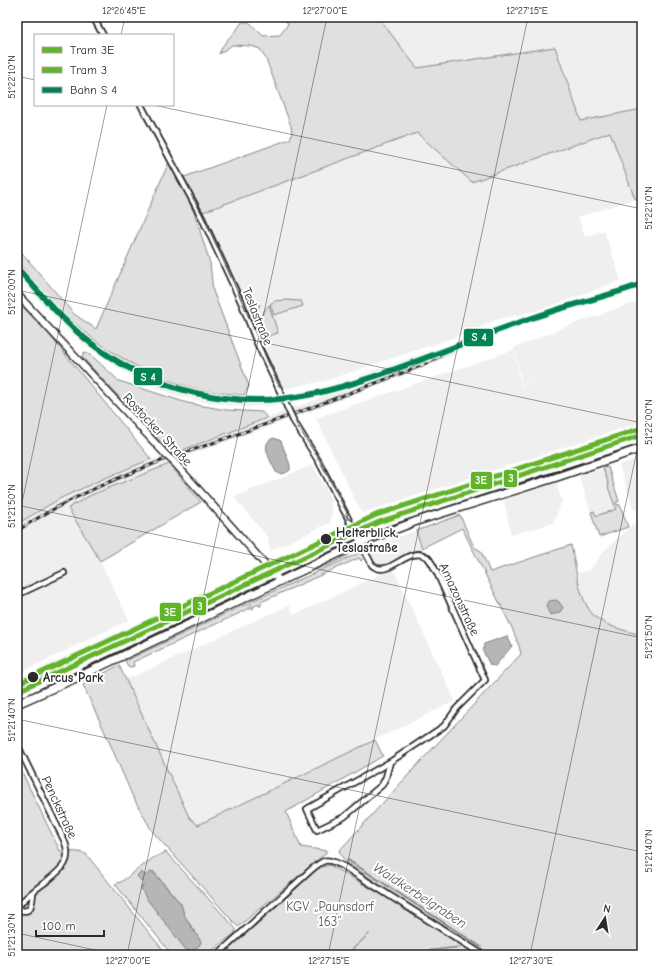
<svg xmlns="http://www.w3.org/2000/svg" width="659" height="972" font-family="'Comic Neue',sans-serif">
<rect width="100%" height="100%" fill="#fff"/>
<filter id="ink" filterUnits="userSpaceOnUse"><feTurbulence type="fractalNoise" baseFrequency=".025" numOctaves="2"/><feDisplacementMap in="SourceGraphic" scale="8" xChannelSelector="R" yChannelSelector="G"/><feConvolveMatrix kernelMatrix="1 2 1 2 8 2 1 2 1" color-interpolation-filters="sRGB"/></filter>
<g filter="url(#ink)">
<!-- built -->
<path fill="#efefef" d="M378,17h264v92l-61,12 -26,-74 -138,21z
M610,131l25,68 -57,18 7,20 19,-7 17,50 -50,19 -36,12 -40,9 -22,11 -148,50 -42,8 -31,-69 7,-15 -16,-5 -40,-88 214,-80 55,50z
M17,261l53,58 22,19 20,14 19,11 32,15 19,7 25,6 37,4 23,1 45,-6 40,-12 144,-50 2,7 -80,35 -114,44 -9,2 -16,7 -112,40 -76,32 -23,13 32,53 29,59 -112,54v-150l44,-26 44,-20 46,-19h7l170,-64 -53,11 -32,1 -38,-5 -26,-6 -21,-7 -34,-17 -37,-25 -19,-16 -51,-54z
M642,300v122l-280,91 -11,-21 -35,-74 198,-68 7,35 20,-6 -19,5 -8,-36 59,-24 31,-10 11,30 -11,-31z
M642,457v51l-8,2 -15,-45z
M313,465l18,34 1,15 -2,9 -59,27 -3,-9 1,-2 -35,-42z
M608,467l20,60 -29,10 -20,-61z
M556,483l6,18 -9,22 -42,12 -7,-35z
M634,523l8,9v103l-31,-9 -13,-7 -10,-9 -5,-11 -5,-26 13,-4 13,-18z
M416,531l6,17 -39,20 -5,-2 -5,-6 -6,-10 6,-4z
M393,568l62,133 -257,124 -9,-8 -64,-139 10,-2 154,-71 5,10z"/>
<!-- green -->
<path fill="#e0e0e0" stroke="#868686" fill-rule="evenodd" d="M283,17h95l39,51 138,-21 26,74 61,-12v88l-7,2 -25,-67 -138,50 -55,-49 -214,79 -19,-35 106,-38 2,-6 -1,-7 -25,-67 -6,-10 -9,-3 -19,-1 -13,9c4,-13 16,-20 23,-32h7l14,14 17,-1 8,-11z
M169,162l7,11 19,42 15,48 3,28 36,95 -5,9c-12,-1 -24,-2 -36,-4 -51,-9 -100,-37 -137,-71 -20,-18 -36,-39 -54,-59v-14l57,67 22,15z
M286,300l15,1 2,5 -29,9 -4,-11 5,-3z
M17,301l25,25 109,133 -46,19 -44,20 -44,26z
M245,301l15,4 -8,15 -8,-18z
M269,305l9,28 -18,6c-3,-13 0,-24 9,-34z
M84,352l8,4 27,25 68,22 39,7 36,2 5,6 -95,36 -90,-97z
M169,464l32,38 -101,59 -32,-53 23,-13z
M608,467l11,34 -3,1 1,3h3l8,22 -29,10 -8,-25 3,-1 2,5 20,-7 -8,-22 1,-1 -6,-18z
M460,515l14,32 7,4 9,21 81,-27c5,22 8,61 27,74 13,9 29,12 44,16v320h-295l23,-22 -24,22h-123l96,-87 10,-3 71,40 1,-1 31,17 -88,-61 -5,-9 82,-90 100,-107 -2,-8 -7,-18 -50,-100 -40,20 -6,-17z
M361,552l3,5 -2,3 -1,1 -2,-3 -98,44v4h-2l-1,-2 -5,3v2l-3,-7c37,-17 74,-33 111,-50z
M348,553l1,2 -21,10 -35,13z
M259,568l-219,104 -1,-2 211,-99z
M263,572l-7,7 -209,98 -1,-2z
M269,580l-57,30 -195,91v-2l42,-20 13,-8z
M248,603l3,7 -1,-2 -5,2 -1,3 -2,-2 -2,2 -107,49 1,4 -3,1 -3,-1 -3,-5z
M119,665l70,152 9,8 177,-85 8,16 -97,56 15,35 27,4 -90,76 -86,-96 -20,-36 -24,-56 -25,-54z
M17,762l43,89 19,1 7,2 81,101h-150z
M166,852l70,77 -2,5 -28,21h-34l-57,-71 6,-2 32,-24zM153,871l28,33 3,11 17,27 -60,-54z"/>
<!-- water -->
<path fill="#b6b6b6" stroke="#7e7e7e" d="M274,438l7,3 9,24v5c-5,4 -9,5 -14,2 -4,-9 -18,-30 -2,-34z
M556,600l3,2 4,6 -4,5 -9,2 -4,-9 3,-5z
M507,636l5,10 -17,20 -5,-1 -7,-14 1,-7z
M152,871l29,33 3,11 17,27 -2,4 -8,5 -5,-1 -40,-52 -5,-10 3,-4 -7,-8 5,-4 3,4z"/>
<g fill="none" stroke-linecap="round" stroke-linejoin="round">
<!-- stream -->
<path stroke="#7e7e7e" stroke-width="1.5" d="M348,860l133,87
M408,955l9,-3 44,-5
M493,955h1"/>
<!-- minor casing -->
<g stroke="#2b2b2b" stroke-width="8">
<path id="minor" d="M93,17l10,18
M141,105l61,113 40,86 15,39 22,46
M293,420l26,42 53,103c17,15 36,-21 55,-8 4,3 7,11 10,16l48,107 -28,28 -13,18 -54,36 -83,47 10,21 27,-13 38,-32 4,-8 4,-15
M17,595l47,-22
M17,744l47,96c9,21 -2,29 -17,41 -10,7 -20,15 -28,24l1,5c12,4 12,-8 13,-17
M217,955l94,-85c14,-12 16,-12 32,-4l137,87"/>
</g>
<!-- secondary casing -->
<g stroke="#2b2b2b" stroke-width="9">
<path id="secondary" d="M17,294l150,162
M173,461l107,120"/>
</g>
<!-- primary casing -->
<g stroke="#2b2b2b" stroke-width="10">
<path id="primary" d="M17,695l351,-166 46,-16 228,-74
M17,704l59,-26 284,-135 57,-22 137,-43 88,-30"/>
</g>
<!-- minor -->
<use href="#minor" stroke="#fff" stroke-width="4.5"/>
<!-- secondary -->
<use href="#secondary" stroke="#fff" stroke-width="6"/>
<!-- primary -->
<use href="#primary" stroke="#fff" stroke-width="7"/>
<!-- tram -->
<path stroke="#2b2b2b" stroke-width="1" d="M191,195l11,19 39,85 27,63 29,63 23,36 27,52c1,10 -2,15 -9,22
M344,514c7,8 13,9 23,8"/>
<!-- rail casing -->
<g stroke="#2b2b2b" stroke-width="3">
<path id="rail" d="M294,414l124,-47 50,-24 29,-12
M173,457l113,-40
M17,531c47,-31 97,-52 149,-72"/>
</g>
<!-- rail -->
<use href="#rail" stroke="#fff" stroke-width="1.5" stroke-dasharray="4.5" stroke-linecap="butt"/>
<!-- minor-bridge casing -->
<g stroke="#2b2b2b" stroke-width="8" stroke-linecap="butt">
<path id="minor-bridge" d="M279,389l14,31"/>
</g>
<!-- secondary-bridge casing -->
<g stroke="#2b2b2b" stroke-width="9" stroke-linecap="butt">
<path id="secondary-bridge" d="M167,456l6,5"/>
</g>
<!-- minor-bridge -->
<use href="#minor-bridge" stroke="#fff" stroke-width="4.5"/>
<!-- secondary-bridge -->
<use href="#secondary-bridge" stroke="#fff" stroke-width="6"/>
<!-- rail-1 casing -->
<g stroke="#fff" stroke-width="9">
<path id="rail-1" d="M17,268c24,26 47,55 75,76 61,47 140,66 216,51 53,-11 106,-33 157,-52 30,-12 60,-23 91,-33 29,-9 58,-16 86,-26"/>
</g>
<!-- rail-1 -->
<use href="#rail-1" stroke="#028351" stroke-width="6"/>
<!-- tram-1 casing -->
<g stroke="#fff" stroke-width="8">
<path id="tram-1" d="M17,684l359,-169 266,-87"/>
</g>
<!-- tram-2 casing -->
<g stroke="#fff" stroke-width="8">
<path id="tram-2" d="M20,690l359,-168 263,-87"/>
</g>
<!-- tram-1 -->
<use href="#tram-1" stroke="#62b32c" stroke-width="5"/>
<!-- tram-2 -->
<use href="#tram-2" stroke="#62b32c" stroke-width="5"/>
</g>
</g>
<!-- ticks -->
<path fill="none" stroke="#2b2b2b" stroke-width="1" stroke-opacity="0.45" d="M121,35l4,-18M17,76l18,4M153,105l489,104M17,290l625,133M17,505l625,133M17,526l90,-421M17,719l625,133M17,933l101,22M127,955l200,-938M328,955l200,-938M530,955l112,-528"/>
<!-- markers -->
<g fill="#2b2b2b" stroke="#fff" stroke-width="1.5">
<circle cx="326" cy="539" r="6"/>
<circle cx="33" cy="677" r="6"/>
</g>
<g text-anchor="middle" stroke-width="4" stroke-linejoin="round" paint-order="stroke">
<!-- street labels -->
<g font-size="13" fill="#2b2b2b" stroke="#fff">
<text transform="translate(258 316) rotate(68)" y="5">Teslastraße</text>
<text transform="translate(158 429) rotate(47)" y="5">Rostocker Straße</text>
<text transform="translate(460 599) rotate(65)" y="5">Amazonstraße</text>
<text transform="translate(60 807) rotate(65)" y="5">Penckstraße</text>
</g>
<!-- stop labels -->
<g font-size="13" font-weight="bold" fill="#2b2b2b" stroke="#fff" text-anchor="start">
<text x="336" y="537">Heiterblick,<tspan x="336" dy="15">Teslastraße</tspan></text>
<text x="43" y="682">Arcus Park</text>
</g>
<!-- park labels -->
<g font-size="13" fill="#585858" stroke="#fff">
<text x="330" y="911">KGV „Paunsdorf<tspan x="330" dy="15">163“</tspan></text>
</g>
<!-- water labels -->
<g font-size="14" font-style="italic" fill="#5c5c5c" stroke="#fff">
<text transform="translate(420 895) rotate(33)" y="5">Waldkerbelgraben</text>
</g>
</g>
<g stroke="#fff" stroke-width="1.5">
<rect x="463" y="328" width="31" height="19" rx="4" fill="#028351"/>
<rect x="133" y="367" width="30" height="19" rx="4" fill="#028351"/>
<rect x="503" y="469" width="15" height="19" rx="4" fill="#62b32c"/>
<rect x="470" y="471" width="23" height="19" rx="4" fill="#62b32c"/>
<rect x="192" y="596" width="15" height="20" rx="4" fill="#62b32c"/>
<rect x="159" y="602" width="23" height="20" rx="4" fill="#62b32c"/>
</g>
<g font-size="11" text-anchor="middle" font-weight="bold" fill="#fff">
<text x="479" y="341">S 4</text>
<text x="148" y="381">S 4</text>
<text x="511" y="482">3</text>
<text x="481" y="484">3E</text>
<text x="200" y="610">3</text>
<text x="170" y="616">3E</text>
</g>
<!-- margin -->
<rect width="659" height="972" fill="none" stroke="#fff" stroke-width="44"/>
<!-- legend -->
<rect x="34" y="34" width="140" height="72" fill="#ffffff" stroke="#aaaaaa"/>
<rect x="42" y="47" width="20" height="6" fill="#62b32c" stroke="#aaaaaa"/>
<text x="70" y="54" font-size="12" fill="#2b2b2b">Tram 3E</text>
<rect x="42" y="67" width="20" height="6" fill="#62b32c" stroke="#aaaaaa"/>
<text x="70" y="74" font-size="12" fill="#2b2b2b">Tram 3</text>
<rect x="42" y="87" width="20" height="6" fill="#028351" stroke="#aaaaaa"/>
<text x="70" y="94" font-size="12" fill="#2b2b2b">Bahn S 4</text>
<!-- north arrow -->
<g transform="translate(605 918) rotate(12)" stroke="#ffffff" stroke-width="3" paint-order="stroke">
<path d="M0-3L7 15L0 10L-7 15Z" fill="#2b2b2b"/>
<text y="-6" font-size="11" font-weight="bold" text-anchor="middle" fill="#2b2b2b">N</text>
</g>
<!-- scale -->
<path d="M36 930v6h68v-6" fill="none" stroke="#2b2b2b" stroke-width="2"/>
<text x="42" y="930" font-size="12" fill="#2b2b2b" stroke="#ffffff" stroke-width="3" paint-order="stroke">100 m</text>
<rect x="22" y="22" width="615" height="928" fill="none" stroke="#2b2b2b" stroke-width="1.5"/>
<g font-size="10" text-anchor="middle" fill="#2b2b2b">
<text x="124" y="14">12°26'45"E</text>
<text x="325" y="14">12°27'00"E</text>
<text x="527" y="14">12°27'15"E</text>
<text transform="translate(11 77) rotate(-90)" y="4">51°22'10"N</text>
<text transform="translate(648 208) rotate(-90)" y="4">51°22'10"N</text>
<text transform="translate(11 292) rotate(-90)" y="4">51°22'00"N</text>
<text transform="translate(648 422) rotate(-90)" y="4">51°22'00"N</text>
<text transform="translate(11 506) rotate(-90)" y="4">51°21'50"N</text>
<text transform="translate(648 637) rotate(-90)" y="4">51°21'50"N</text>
<text transform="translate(11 720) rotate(-90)" y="4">51°21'40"N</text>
<text transform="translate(648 851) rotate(-90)" y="4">51°21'40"N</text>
<text transform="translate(11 935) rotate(-90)" y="4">51°21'30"N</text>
<text x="128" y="964">12°27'00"E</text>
<text x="329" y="964">12°27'15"E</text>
<text x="531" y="964">12°27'30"E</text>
</g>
</svg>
